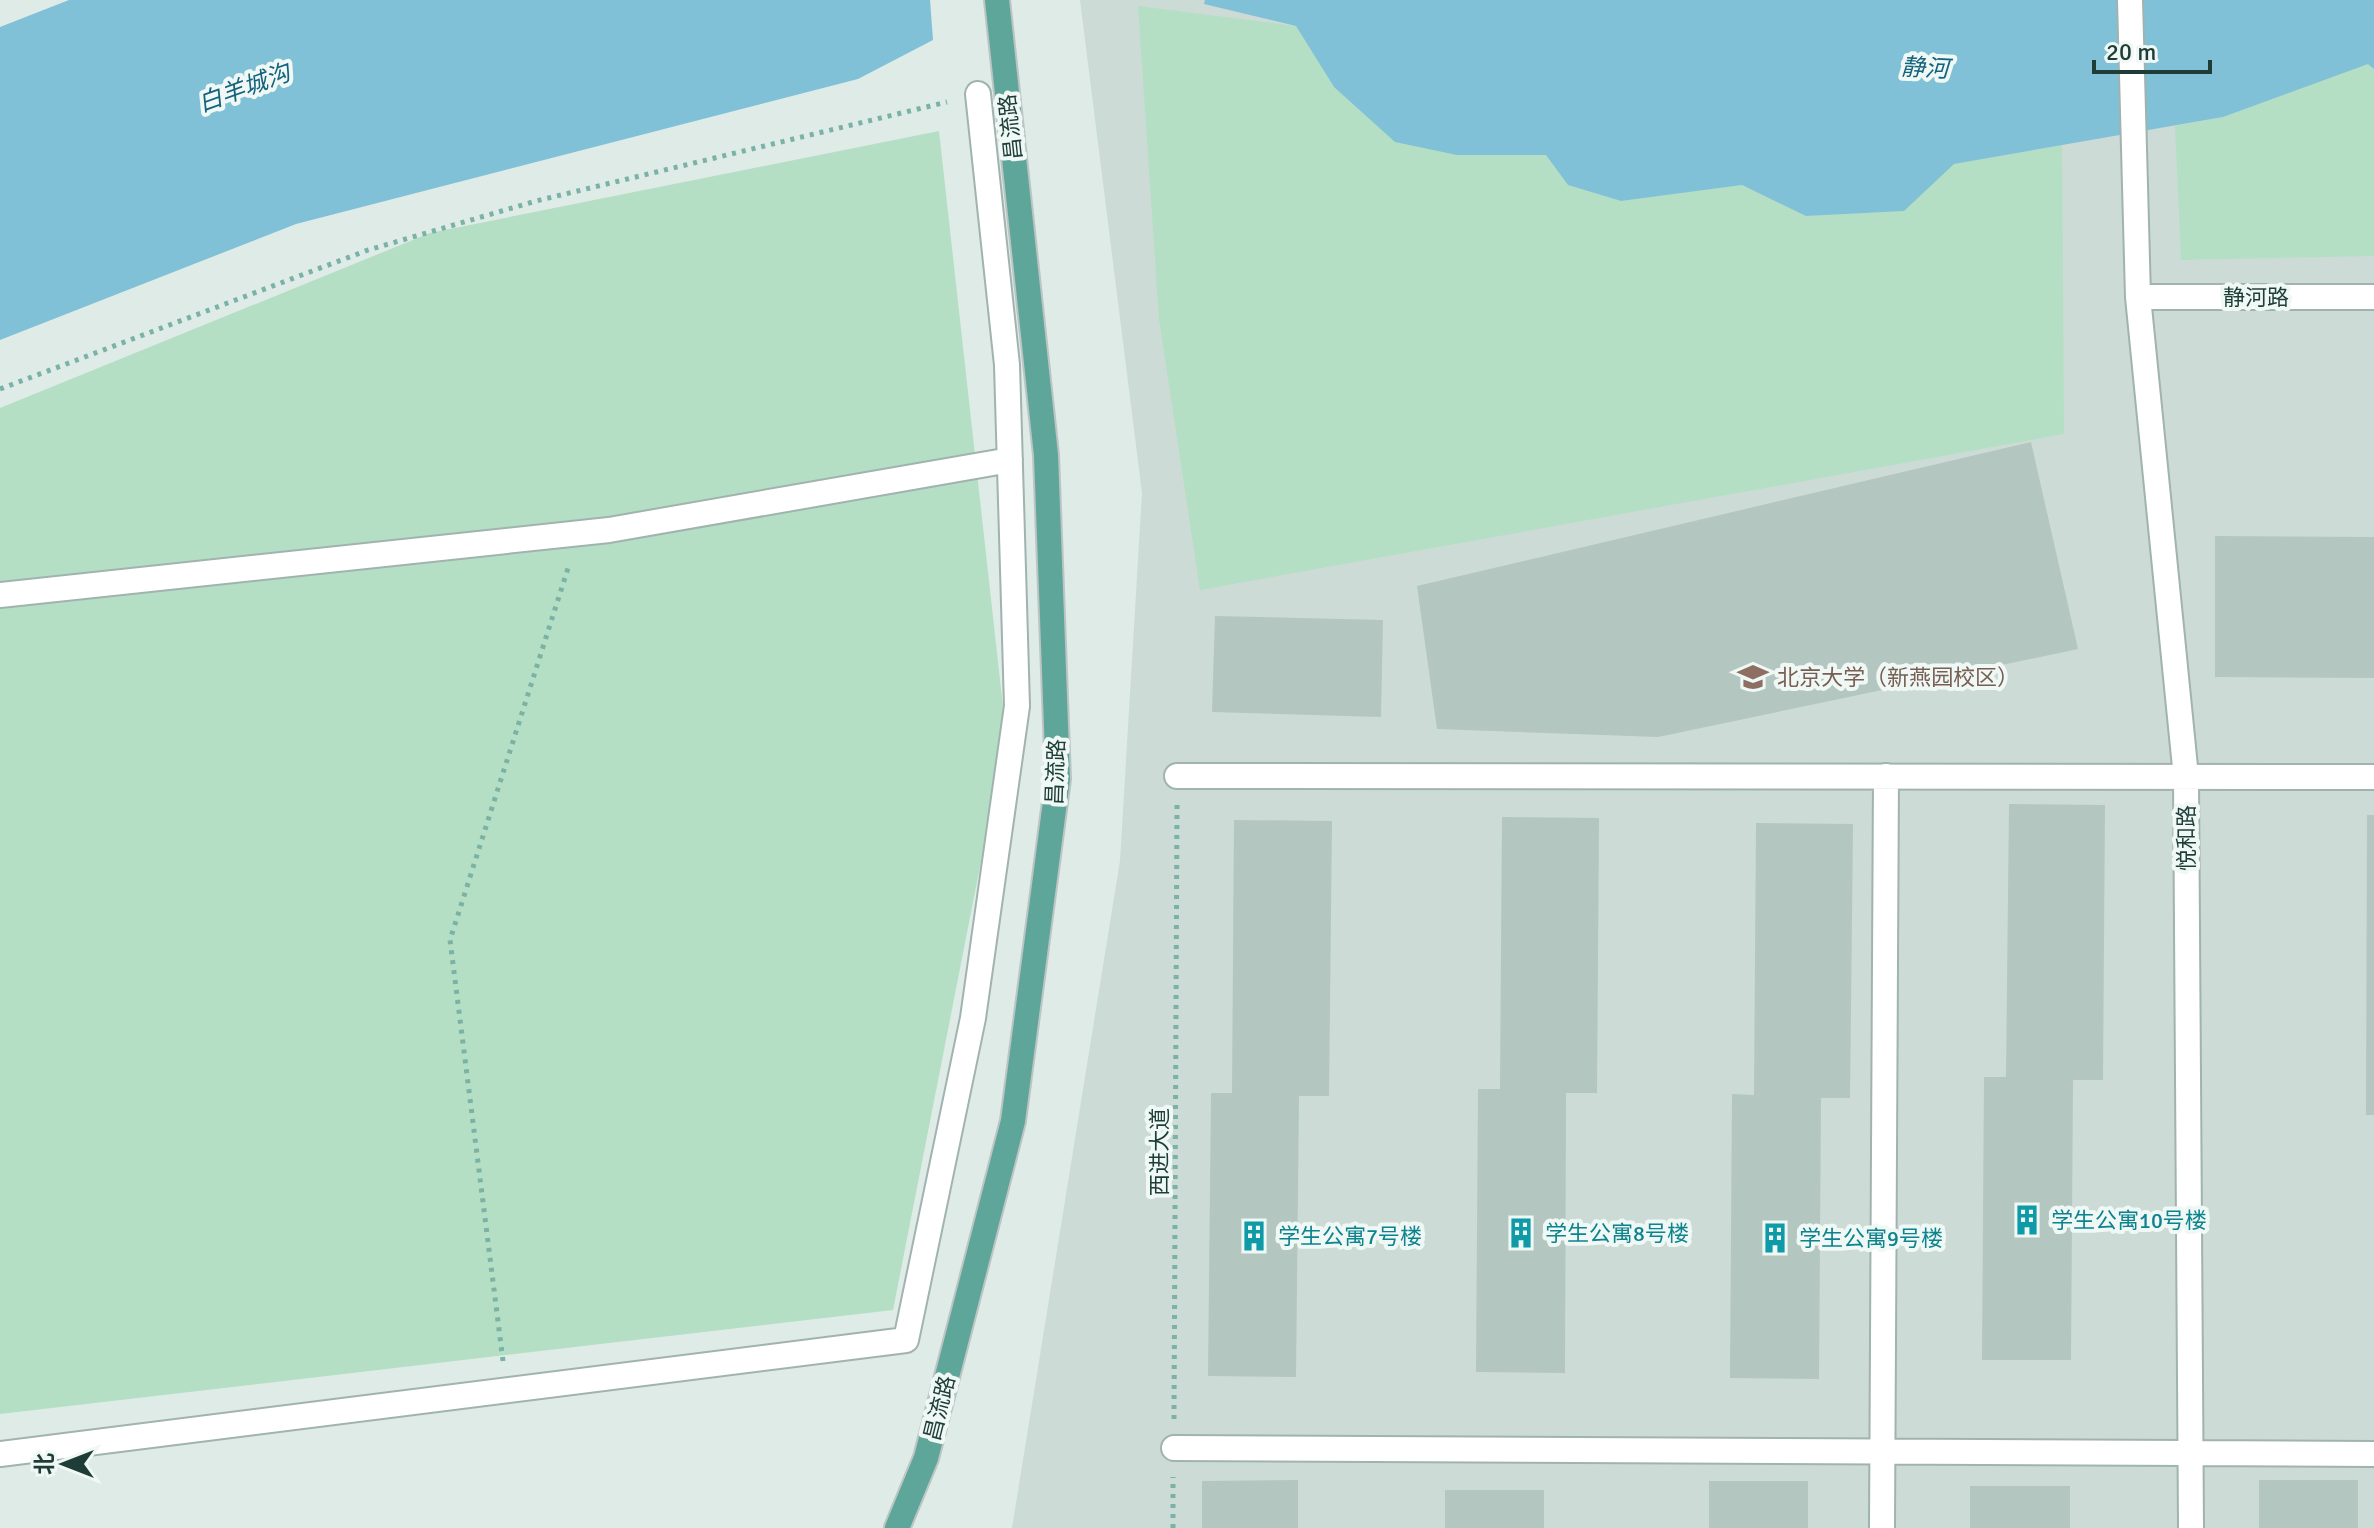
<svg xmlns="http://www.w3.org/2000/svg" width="2374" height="1528" font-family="Signika,'Noto Sans SC',sans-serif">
<rect width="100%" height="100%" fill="#deebe7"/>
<!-- built -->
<path fill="#ccdbd6" d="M1080,0h1294v1528h-1362l108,-667 22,-368z"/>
<!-- green -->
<path fill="#b4dfc4" d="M1138,6l158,20 38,61 123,68h90l21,30 53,16 121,-16 64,31 97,-5 50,-47 109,-19 2,289 -864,156 -41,-271z
M2368,63l6,6v187l-193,4 -6,-134 48,-9z
M939,131l67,603 -113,576 -893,104v-1006l430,-175z"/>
<!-- water -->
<path fill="#80c1d7" d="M69,0h861l3,40 -75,39 -562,145 -296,116v-313z
M1205,0h1169v69l-6,-5 -145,53 -269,47 -50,47 -98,5 -64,-31 -121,16 -53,-16 -22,-30h-89l-62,-13 -61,-55 -38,-61 -92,-22z"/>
<!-- building -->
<path fill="#b3c6c0" d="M2031,442l47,207 -420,88 -221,-8 -20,-143z
M2215,536l159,1v141l-159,-1z
M1215,616l168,4 -2,97 -169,-5z
M2009,804l96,1 -2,275h-30l-2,280h-89l2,-283h22z
M2367,815h7v300h-8z
M1502,817l97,1 -2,275h-31l-1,280 -89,-1 2,-283h22z
M1234,820l98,1 -3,275h-30l-3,281 -88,-1 3,-283h21z
M1756,823l97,1 -3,274h-29l-2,281 -89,-1 2,-284 22,1z
M1298,1480v48h-96v-47z
M2259,1480h99v48h-99z
M1709,1481h99v47h-99z
M1970,1486h100v42h-100z
M1445,1490h99v38h-99z"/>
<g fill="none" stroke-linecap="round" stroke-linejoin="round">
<!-- minor casing -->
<g stroke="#a1b3af" stroke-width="28">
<path id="minor" d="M2130,0l8,297 48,480 5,751
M2138,297h236
M0,595l609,-65 401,-70
M1177,776l1197,1
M1174,1448l1200,6
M0,1454l906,-114 67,-322 44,-312 -10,-341 -29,-271
M1882,1528l4,-752"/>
</g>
<!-- major casing -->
<g stroke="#bcc5c3" stroke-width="28">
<path id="major" d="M897,1528l29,-70 87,-337 45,-342 -12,-324 -49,-455"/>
</g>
<!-- path -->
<path stroke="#7bb2a6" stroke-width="5" stroke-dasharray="4 6" stroke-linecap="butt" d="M0,389l368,-139 168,-49 411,-99
M503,1361l-53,-421 119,-375
M1174,1419l3,-614
M1173,1528v-51"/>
<!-- minor -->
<use href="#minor" stroke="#fff" stroke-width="24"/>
<!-- major -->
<use href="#major" stroke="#5ea59a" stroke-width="24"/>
</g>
<!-- icons -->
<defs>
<g id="university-bare" transform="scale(2.4)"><path d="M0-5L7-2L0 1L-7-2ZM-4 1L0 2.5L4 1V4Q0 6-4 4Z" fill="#8d6e63" stroke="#eff8f4" stroke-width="2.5" paint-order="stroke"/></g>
<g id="building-bare" transform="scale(2.4)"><path d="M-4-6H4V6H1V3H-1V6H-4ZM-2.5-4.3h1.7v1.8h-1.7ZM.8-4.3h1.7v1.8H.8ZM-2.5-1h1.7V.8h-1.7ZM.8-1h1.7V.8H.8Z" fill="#0f9aa8" stroke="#eff8f4" stroke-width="2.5" paint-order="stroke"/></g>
</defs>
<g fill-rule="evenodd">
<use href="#university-bare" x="1753" y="677"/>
<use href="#building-bare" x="2027" y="1220"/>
<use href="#building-bare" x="1521" y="1233"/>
<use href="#building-bare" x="1254" y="1236"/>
<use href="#building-bare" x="1775" y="1238"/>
</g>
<g text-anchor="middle" stroke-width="8" stroke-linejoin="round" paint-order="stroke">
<!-- street labels -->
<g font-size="22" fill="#1e3d37" stroke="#eff8f4">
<text transform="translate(1010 127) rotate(-96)" y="8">昌流路</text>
<text x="2256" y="305">静河路</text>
<text transform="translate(1055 772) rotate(-88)" y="8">昌流路</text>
<text transform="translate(2186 838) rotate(-90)" y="8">悦和路</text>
<text transform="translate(1159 1152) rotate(-90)" y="8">西进大道</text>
<text transform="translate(939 1408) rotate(-76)" y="8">昌流路</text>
</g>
<!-- education labels -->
<g font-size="22" fill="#785e54" stroke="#eff8f4" text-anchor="start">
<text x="1777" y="685">北京大学（新燕园校区）</text>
</g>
<!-- culture labels -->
<g font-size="22" fill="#0d838f" stroke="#eff8f4" text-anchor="start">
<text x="2051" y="1228">学生公寓10号楼</text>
<text x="1545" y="1241">学生公寓8号楼</text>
<text x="1278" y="1244">学生公寓7号楼</text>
<text x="1799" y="1246">学生公寓9号楼</text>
</g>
<!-- water labels -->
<g font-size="24" font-style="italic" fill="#13627e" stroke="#eff8f4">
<text transform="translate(1925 68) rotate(3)" y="8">静河</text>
<text transform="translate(244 88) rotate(-20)" y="8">白羊城沟</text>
</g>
</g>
<!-- north arrow -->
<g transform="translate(64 1464) rotate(270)" stroke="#eff8f4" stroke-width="6" paint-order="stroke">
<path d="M0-6L14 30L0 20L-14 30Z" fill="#1e3d37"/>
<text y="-12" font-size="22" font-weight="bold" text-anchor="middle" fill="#1e3d37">北</text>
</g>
<!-- scale -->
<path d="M2094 60v12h116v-12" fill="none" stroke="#1e3d37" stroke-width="4"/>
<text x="2106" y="60" font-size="24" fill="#1e3d37" stroke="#eff8f4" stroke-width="6" paint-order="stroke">20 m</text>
</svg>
